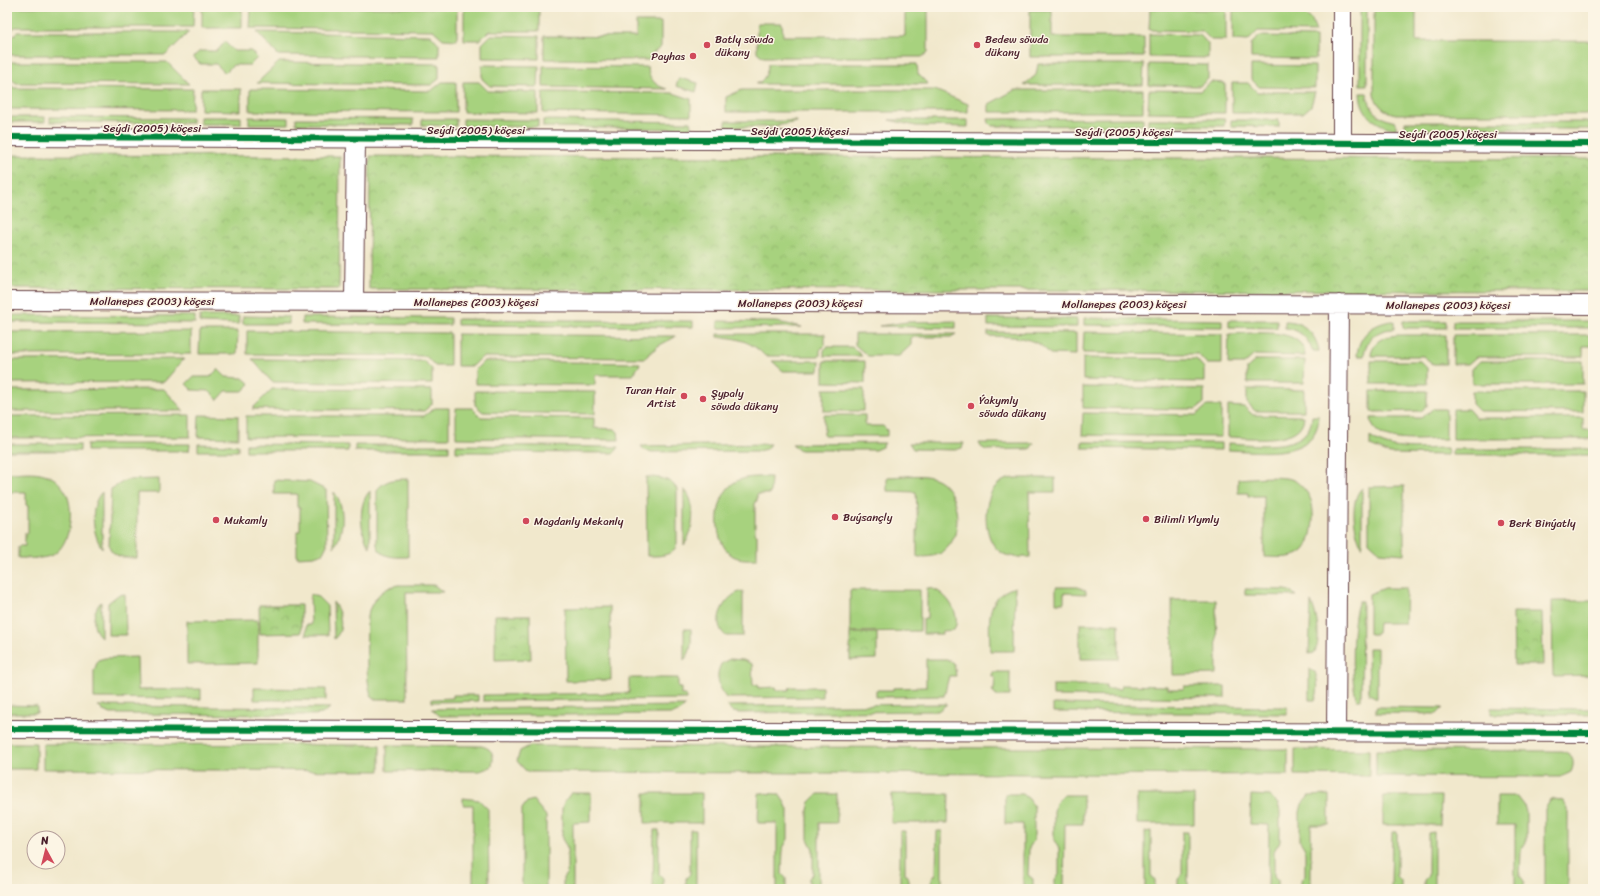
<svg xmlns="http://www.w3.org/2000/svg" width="1600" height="896" font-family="Sriracha,sans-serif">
<defs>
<pattern id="park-crowns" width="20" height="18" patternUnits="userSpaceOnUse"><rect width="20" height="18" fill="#a7d27e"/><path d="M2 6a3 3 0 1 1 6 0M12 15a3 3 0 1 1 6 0" fill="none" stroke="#91b46d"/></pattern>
</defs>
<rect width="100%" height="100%" fill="#fcf5e5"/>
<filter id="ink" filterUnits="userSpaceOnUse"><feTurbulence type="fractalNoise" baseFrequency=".025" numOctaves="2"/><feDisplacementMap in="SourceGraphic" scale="8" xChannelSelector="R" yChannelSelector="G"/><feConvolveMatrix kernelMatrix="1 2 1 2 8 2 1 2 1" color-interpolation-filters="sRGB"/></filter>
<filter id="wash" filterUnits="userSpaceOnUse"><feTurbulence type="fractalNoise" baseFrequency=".012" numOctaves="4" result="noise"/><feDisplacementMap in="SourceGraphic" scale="16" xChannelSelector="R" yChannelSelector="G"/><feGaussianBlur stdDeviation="0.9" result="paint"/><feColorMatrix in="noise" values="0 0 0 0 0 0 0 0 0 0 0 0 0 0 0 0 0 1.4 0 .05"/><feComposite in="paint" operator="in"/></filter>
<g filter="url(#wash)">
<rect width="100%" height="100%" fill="#f1e8cc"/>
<!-- green -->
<path fill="#a7d27e" stroke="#787854" d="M7,7h187l-1,20h-178l-8,8z
M202,7h40v21h-40z
M251,7l206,1v32l-14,-1 -10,-9 -183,-2z
M1360,7h7v78h-7z
M1374,7h42v34h177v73h-197c-12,-2 -19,-9 -22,-20z
M464,8l75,1v22h-50l-9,9h-16z
M905,9h23v43l-6,5h-159l-6,-5v-29h25l1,13h122z
M1150,9l76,1v30h-15l-9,-9 -53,-1z
M1030,10h22v27h92v20h-114z
M1233,10l68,1 11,9 4,12 -58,-1 -10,10 -15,-1z
M636,22h25v25l-10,8 -2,5 -105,-1v-23l92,1z
M17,32h172l-23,23h-158v-14z
M257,32l174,3 8,9v13l-161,-2z
M1149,34l51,1 8,9v14l-59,-1z
M491,35l48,1v23l-57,-1v-14z
M1260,36l56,1v22l-65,-1v-14z
M225,42l9,9h17l6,7 -7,7h-17l-8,8 -9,-9h-16l-7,-7 7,-6h17z
M8,62h159l22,22 -173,-1 -8,-7z
M279,62l160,2v15l-8,6 -174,-2z
M768,64h149l1,10 10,10h-172c8,-3 12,-11 12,-20z
M1038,64h106l-1,21h-119l12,-10z
M1149,64l59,1v14l-8,7 -51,-1z
M482,65l57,1 -1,21 -48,-1 -8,-7z
M1251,65l64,1v22l-56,-1 -8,-8z
M543,66l105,1c0,12 8,19 19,22l-124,-2z
M679,78l19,5 -2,9 -20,-6z
M7,82l7,6 179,1 -1,21 -185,-1z
M442,82h14v30l-206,-1v-22l181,2z
M463,82h16l9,9 50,1v21l-75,-1z
M1211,82l14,1v30l-77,-1 1,-22 51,1z
M1232,83h16l9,9h58l-4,14 -8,7h-71z
M201,89h40v22l-40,-1z
M742,90h193l33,14v8h-242v-15z
M1015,90h128v22h-154v-8z
M543,92l130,1 18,6v16l-148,-2z
M1360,93h7c2,17 12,26 29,29v7c-20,-3 -35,-15 -36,-36z
M7,117h38v5h-38z
M50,117l142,1v5l-142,-1z
M200,117h41v7h-41z
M249,117l40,1v6h-40z
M296,118l117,1v6l-117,-1z
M1143,118v7l-151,1 -3,-3 -1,-4z
M422,119h34v7l-34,-1z
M463,119l75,1v7l-75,-1z
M1148,119h77l-1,7 -76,-1z
M543,120l148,2v7l-148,-2z
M889,120h79v7l-52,-1z
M1231,120h48v7l-48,-1z
M726,121h71v1l-27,5h-44z
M1405,122h188v7h-188z
M7,315l188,1v7l-188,-1z
M200,316h39v8l-39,-1z
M243,316l46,1v7h-46z
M302,317l148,1v7l-148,-1z
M988,318l89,1v8l-89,-1z
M1084,318l138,2v7l-138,-2z
M457,319l236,2v6l-236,-2z
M1229,320h48v8l-48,-1z
M718,321l59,1 25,5 -84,1z
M956,321v7l-77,-2 28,-4z
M1285,321c18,0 31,13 34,30h-7c-3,-13 -14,-22 -27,-23z
M1394,321v8c-16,0 -29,10 -30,27h-7c1,-21 17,-34 37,-35z
M1403,321h43v7h-43z
M1453,321h140v7h-140z
M191,331v23l-180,1 -4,4v-27z
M200,331h38l-1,23h-38z
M247,331l203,2v33h-15l-9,-10 -179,-2z
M988,332l88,1v22l-26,-1c-15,-19 -40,-17 -62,-18z
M1084,332l138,2v30h-15l-9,-10 -115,-1z
M457,334l218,2v1l-17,9 -13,12 -163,-1 -9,9h-16z
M718,334h107v11l-5,5v6h-55c-12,-14 -29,-19 -47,-19z
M855,334h101l-5,3h-40v8l-12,11h-31l-13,-11z
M1229,334c21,0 75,-9 76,22l-51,-1 -10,9h-16z
M1399,335h47v29h-13l-10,-8h-52c1,-16 14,-20 28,-21z
M1453,335h140v11h-10v11h-107l-8,7h-15z
M827,347h25l10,9h-38v-6z
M1083,358l113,1 8,9v14l-121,-2z
M184,359l-20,23 -157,1v-17l6,-6z
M252,359l172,2 8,8v15l-160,-2z
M1256,360h49l-1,23h-57v-15z
M484,361l156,2v1l-7,11h-38v10l-120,-1v-14z
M772,361h48l-1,10h-36z
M824,361h41v22l-41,-1z
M1371,361h49l7,7v16h-56z
M1480,361h103v23h-111v-15z
M218,369l8,8 17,1 7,6 -7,7h-17l-8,9 -9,-9 -17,-1 -6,-6 7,-7h17z
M1083,387l121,2v14l-8,6 -113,-1z
M164,389l20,22h-172l-5,-5v-16z
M272,389l160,1v14l-8,7 -172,-2z
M824,389h40v22h-40z
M1247,389l57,1v21h-49l-8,-8z
M475,391l120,1v22l-112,-2 -8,-7z
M1371,391h56v15l-6,5 -50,1z
M1472,391h111v21l-104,-1 -7,-7z
M1207,406h14v31l-139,-2 1,-22 113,2z
M1228,406l16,1 9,8 51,1c-1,30 -56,21 -76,21z
M435,408h14v30l-203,-1v-21h178z
M456,408h16l9,9 113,1v10l21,1 3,3 1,8 -163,-2z
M1433,409h13v30c-21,0 -74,8 -75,-21h50z
M1453,409h15l8,9h107v12h10v9h-140z
M7,413l3,3 180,-1v22l-183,1z
M199,415l39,1v22l-40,-1z
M824,415h41v11h18l4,4v6h-63z
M1312,416h7c-2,45 -61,35 -91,34v-7c25,1 83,11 84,-27z
M1370,437c22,16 52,11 77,11l1,7 -58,-1 -20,-8z
M1082,442l139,1v7l-139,-2z
M885,443l-3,4 -7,3h-75l-8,-6z
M909,443h55l-2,5 -7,2 -42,-1z
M979,443h55l-4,6 -44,1 -5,-3z
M7,444h73v7h-73z
M87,444h103l-1,7h-102z
M198,444l40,1v6h-40z
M246,444l102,1v6h-102z
M770,444l-4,5 -8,2 -106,1 -8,-2 -3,-4z
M355,445h94v6h-94z
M456,445l163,2 -4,5 -3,1 -156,-1z
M1452,449h141v6h-141z
M7,473c12,0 28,-3 40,2 8,3 14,9 18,16 10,16 6,53 -11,63 -10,6 -25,4 -36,4v-12h7v-13h3v-27l-2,-1v-13h-19z
M646,477c12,0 24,1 31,12v55c-4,13 -19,12 -30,12z
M771,477l-1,17h-13v7h-2v33h2v25c-8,0 -17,1 -24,-3 -23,-14 -19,-64 4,-75 10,-5 23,-4 34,-4z
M887,477c14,0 34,-4 47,1 24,8 30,52 14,69 -8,10 -20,10 -31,10v-27h1l-2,-38 -29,-1z
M1019,478h36v14h-26l1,65c-10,0 -20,1 -28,-4 -20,-11 -21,-55 -4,-69 6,-5 13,-6 21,-6z
M159,479v14h-22v65c-10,0 -24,0 -28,-12l2,-57 15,-9z
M408,479v78c-11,0 -27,2 -31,-12v-55c8,-11 19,-11 31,-11z
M1238,479c15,-1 43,-4 56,1 6,4 13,11 16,18 6,12 3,44 -7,53 -10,9 -27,6 -39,6v-61h-16v-3h-10z
M274,480l36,2 16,8 1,55 -4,8 -9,3 -17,1v-26h3v-24h-3v-13h-23z
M1404,486v68l-24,-2 -11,-10v-55z
M1362,488v59c-8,-14 -13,-47 0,-59z
M684,489c13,13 10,43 0,56z
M370,491v56c-10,-13 -13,-43 0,-56z
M102,492v56c-10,-14 -13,-43 0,-56z
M334,492c12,14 10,42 0,55z
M398,585h36l9,7h-37l1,107h-33c-10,-7 -7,-68 -7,-83 5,-16 14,-28 31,-31z
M1015,587l-1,64h-24c0,-27 -7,-54 25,-64z
M1056,587h22l8,4v3l-22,-1v10h-8z
M927,588c17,0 36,26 27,42l-11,1 -1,3h-19v-15h4z
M1385,588h21l-1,35h-27l-1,11h-8v-40z
M1245,589l41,1 6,2 4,4 -51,-1z
M850,590h70v41l-70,1z
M743,591v45h-17c-17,-13 -1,-42 17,-45z
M125,594l1,41h-18v-32l10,-8z
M310,594l8,3 9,9 1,29h-22v-10h5z
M1172,600h44l1,74 -44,1z
M1359,601h3l-1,99h-4c-7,-16 -6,-83 2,-99z
M1552,601h41v74l-40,1z
M101,602v35c-10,-8 -9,-26 0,-35z
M333,602c8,10 12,28 1,37z
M1311,602c6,12 11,40 3,51l-5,1z
M610,607l1,73 -45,1 -1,-73z
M258,620v43l-71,1v-43z
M684,629h7c0,11 2,22 -7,31z
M1368,648h9v50l-8,-4z
M137,657l1,33 63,-1v10l-107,-1v-27l4,-11 7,-2z
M730,659l13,1 9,4 1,21h5v3l18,-1 1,3h12l1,-3h32v10l-96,1c-7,-10 -12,-24 -4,-35z
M926,659h21l7,5 2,12h-7l-5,20 -68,1v-7h17v-2l33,-1z
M1309,669l6,3c3,8 4,20 0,28h-6z
M992,672h18v24h-14l-4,-6h2l1,-13 -3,-1z
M629,678h49v10h3v7h5v4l-203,2v-6l146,-2z
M1053,685h53v4h15v-4l46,1v3h17v-3h41v12l-172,-2z
M254,688l72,1v11h-72z
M453,695h25v6l-46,1v-3l21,-1z
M947,704l-9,7 -199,2 -6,-1 -6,-6z
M1053,704l234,3v7l-234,-2z
M7,705l30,1v7h-30z
M98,706l232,2 -8,6 -8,1 -203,-1 -8,-3z
M685,706l-5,5 -7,3 -233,2 -8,-7z
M1376,707l67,1 -6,6 -61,-1z
M1491,708l102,1v6l-102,-1z
M7,743h29v26h-29z
M43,744l337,1v26l-337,-2z
M387,745l94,1c11,2 15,10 10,21l-11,4h-93z
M530,746l758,3v26l-758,-3 -5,-2 -8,-9 3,-10z
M1295,749l74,1v26l-74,-1z
M1376,750l185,1c11,2 15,10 10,21l-10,5 -185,-1z
M571,793h20v29l-18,1v66h-10v-11l4,-5v-26l-5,-8v-30l2,-7z
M645,793h57v30h-57z
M759,793l20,1 6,9 3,7v29l-5,9 -1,26 4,4v11h-9v-66h-19z
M818,794h19v29h-18v66h-10v-11l4,-4v-25l-5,-10v-29l2,-8z
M892,794h57l-1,29h-57z
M1005,794h18l6,5 5,8v33l-5,8 -1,27 5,4v10h-10v-65h-18z
M1063,795h20v29h-18l-1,65h-9v-10l4,-4v-26l-5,-9v-29l2,-8z
M1137,795h57v29h-57z
M1251,795l19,1 8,8 2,7v30l-6,10v25l4,4v9h-10l1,-64 -19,-1z
M1329,795v30h-18v64h-10v-9l4,-4v-27l-5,-8v-29l2,-8 7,-8z
M1383,796h58l-1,29h-57z
M1497,796h20l7,9 2,7v30l-5,8 -1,26 4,5v8h-9v-64h-18z
M463,798l16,2 9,9 1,80h-16v-84h-10z
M1554,799l9,2 5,8v80h-23v-80l5,-8z
M533,800l13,16v73h-24v-80l5,-7z
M654,830h5v44l4,4v11h-10z
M690,830h6v59h-10v-11l4,-4z
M900,831h5v43l4,5v10h-9z
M937,831h5v58h-10v-10l4,-5z
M1151,831v44l4,5v9h-10v-57z
M1182,832h6v57h-10v-10l4,-4z
M1392,832h5v44l4,4v9h-10z
M1434,832v57h-10v-9l4,-4v-43z"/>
<!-- park -->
<path fill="url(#park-crowns)" stroke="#787854" d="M7,155l333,1 -1,133 -332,-1z
M370,156l1223,3v132l-1224,-2z
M259,605h42v28l-41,1z
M1513,612h29l1,53h-29z
M495,615h35l1,44 -36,1z
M1080,624h39v35h-39z
M850,633h27v26l-27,1z"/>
</g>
<g filter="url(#ink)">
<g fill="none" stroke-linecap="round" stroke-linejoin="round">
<!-- minor casing -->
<g stroke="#633d43" stroke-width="20">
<path id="minor" d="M7,137l1586,7
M1342,143v-136
M7,301l1586,4
M354,301l2,-162
M7,729l1586,4
M1336,733l3,-429"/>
</g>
<!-- minor -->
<use href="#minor" stroke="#fff" stroke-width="18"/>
<!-- cycleway casing -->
<g stroke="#fcf5e5" stroke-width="8">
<path id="cycleway" d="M7,137l1586,7
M7,729l1586,4"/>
</g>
<!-- cycleway -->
<use href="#cycleway" stroke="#00873e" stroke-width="6"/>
</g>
</g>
<!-- markers -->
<g fill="#d1495b" stroke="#fcf5e5" stroke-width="1.5">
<circle cx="707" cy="45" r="4"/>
<circle cx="977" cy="45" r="4"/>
<circle cx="693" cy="56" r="4"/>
<circle cx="684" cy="396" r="4"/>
<circle cx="703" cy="399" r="4"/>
<circle cx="971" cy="406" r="4"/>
<circle cx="835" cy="517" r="4"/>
<circle cx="1146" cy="519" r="4"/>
<circle cx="216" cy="520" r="4"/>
<circle cx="526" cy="521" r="4"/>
<circle cx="1501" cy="523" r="4"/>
</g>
<g text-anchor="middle" stroke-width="3" stroke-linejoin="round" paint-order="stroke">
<!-- poi labels -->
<g font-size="11" fill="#4a1f2b" stroke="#fcf5e5" text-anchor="start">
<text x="715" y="43">Batly söwda<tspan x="715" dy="13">dükany</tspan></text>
<text x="985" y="43">Bedew söwda<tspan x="985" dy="13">dükany</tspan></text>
<text x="685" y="60" text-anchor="end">Payhas</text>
<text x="676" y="394" text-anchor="end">Turan Hair<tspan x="676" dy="13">Artist</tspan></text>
<text x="711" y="397">Şypaly<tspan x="711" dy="13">söwda dükany</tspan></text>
<text x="979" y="404">Ýakymly<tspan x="979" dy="13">söwda dükany</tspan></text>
<text x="843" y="521">Buýsançly</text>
<text x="1154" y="523">Bilimli Ylymly</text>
<text x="224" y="524">Mukamly</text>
<text x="534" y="525">Magdanly Mekanly</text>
<text x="1509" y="527">Berk Binýatly</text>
</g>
<!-- street labels -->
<g font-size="11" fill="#4a1f2b" stroke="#fcf5e5">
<text x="152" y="132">Seýdi (2005) köçesi</text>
<text x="476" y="134">Seýdi (2005) köçesi</text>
<text x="800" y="135">Seýdi (2005) köçesi</text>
<text x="1124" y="136">Seýdi (2005) köçesi</text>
<text x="1448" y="138">Seýdi (2005) köçesi</text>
<text x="152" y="305">Mollanepes (2003) köçesi</text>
<text x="476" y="306">Mollanepes (2003) köçesi</text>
<text x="800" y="307">Mollanepes (2003) köçesi</text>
<text x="1124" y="308">Mollanepes (2003) köçesi</text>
<text x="1448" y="309">Mollanepes (2003) köçesi</text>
</g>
</g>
<!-- margin -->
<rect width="1600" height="896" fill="none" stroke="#fcf5e5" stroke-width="24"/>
<!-- north arrow -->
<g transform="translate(46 850) rotate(353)"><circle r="19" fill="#fcf5e5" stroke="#b59f9b"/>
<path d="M0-3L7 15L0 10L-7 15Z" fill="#d1495b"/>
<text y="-6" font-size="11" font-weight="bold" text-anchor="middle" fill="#4a1f2b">N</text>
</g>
</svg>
